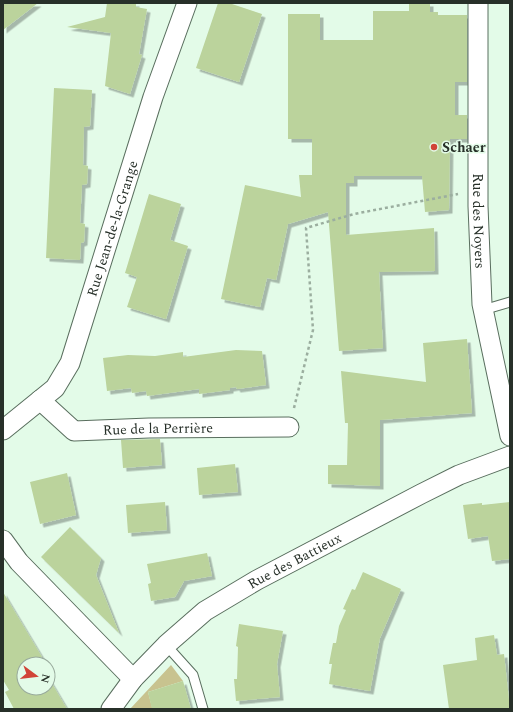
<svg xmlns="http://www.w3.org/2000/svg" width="513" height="712" font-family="Spectral,serif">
<defs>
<filter id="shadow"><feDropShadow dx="3.5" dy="3.5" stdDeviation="0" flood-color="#0004"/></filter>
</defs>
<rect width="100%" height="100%" fill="#e3fbe8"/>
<!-- green -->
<path fill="#c8c38f" d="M171,665l12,16 -35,11 4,15 6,2h-28z"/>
<!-- building -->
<path fill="#bbd39c" filter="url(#shadow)" d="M3,3h35l-35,27z
M107,3h29v4l11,2 -8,45 3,1 -12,39 -25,-8 6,-53 -44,-6 38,-10z
M218,3h11l33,11 -23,68 -43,-14z
M409,3h21v9h8v3h29v67h-12v33h12v24h-17l-1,71 -24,2 -3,-36h-68v7h-8v52l88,-7 1,43 -56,1 4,76 -44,3 -11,-139 -40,12 -12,56 -9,-2 -7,29 -39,-8 24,-114 56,12 -2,-22h13v-36h-24v-125h32v26h53v-29h36z
M54,88l38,2 -2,36 -6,1 -1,38 5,1 -1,18 -5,1 -2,38 5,1 -1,18 -3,1 -1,17 -34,-2z
M149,194l32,10 -11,36 18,6 -22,73 -39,-12 10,-30 -12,-4z
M467,339l5,74 -92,7v66l-52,-2v-19h19l1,-42h-3l-4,-52 85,11 -3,-39z
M236,350l26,1 4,34 -29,4 -1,-2 -6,1v2l-31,4v-5l-52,7 -1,-5 -14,2 -1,-5 -24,3 -4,-33 25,-3 27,1 28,-4v5z
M160,439l2,26 -39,3 -2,-28z
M235,464l3,28 -39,3 -2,-27z
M67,473l9,42 -36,9 -10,-42z
M165,502l2,28 -39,3 -2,-28z
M510,502v57l-18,2 -4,-25 -20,3 -5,-34 19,-2v2z
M70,527l31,31 -5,17 23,58 -78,-76z
M207,553l5,23 -28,5 -9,16 -24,4 -3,-17 3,-1 -4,-19z
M363,572l38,17 -21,49 -10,53 -41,-7 3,-20h-3l4,-21h3l3,-17 7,-16 -3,-1 9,-20 3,1z
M3,592l39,65 -4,3 2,4h-16v24h24v-11l19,32h-53l-9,-17 4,-2 -6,-10z
M239,624l44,7 -6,33 3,33 -44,4 -2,-22h3l1,-32 -2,-1z
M494,635l3,20 7,-1 6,55h-61l-6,-44 34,-5 -2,-22z
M183,681l8,28h-39l-4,-17z"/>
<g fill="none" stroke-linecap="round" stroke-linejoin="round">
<!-- lane casing -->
<g stroke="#596e5e" stroke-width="11">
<path id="lane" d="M483,310l27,-8
M166,645l27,30 10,34"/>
</g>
<!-- street casing -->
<g stroke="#596e5e" stroke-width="21">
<g id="street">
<path id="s1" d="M478,3v203l4,98 28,132"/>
<path id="s2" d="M40,400l34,31 75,-3 140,-1"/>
<path id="s3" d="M3,430l52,-42 15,-25 83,-266 34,-94"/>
<path d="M3,540l16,22 114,117"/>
<path id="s4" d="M111,709l22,-30 33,-34 39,-34 52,-31 164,-86 38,-19 51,-19"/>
</g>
</g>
<!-- path -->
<path stroke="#9bae9f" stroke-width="2.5" stroke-dasharray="3 3" stroke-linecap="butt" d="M294,408l19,-78 -7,-102 48,-14 104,-20"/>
<!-- lane -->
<use href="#lane" stroke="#fff" stroke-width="9"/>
<!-- street -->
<use href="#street" stroke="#fff" stroke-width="19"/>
</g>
<!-- markers -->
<circle fill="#d14437" stroke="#e3fbe8" stroke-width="1.5" cx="434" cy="147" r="4"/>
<g text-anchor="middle" stroke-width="3" stroke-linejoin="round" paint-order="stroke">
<!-- poi labels -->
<g font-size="14" font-weight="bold" fill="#273029" stroke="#e3fbe8" text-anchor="start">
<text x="442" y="152">Schaer</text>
</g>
<!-- street labels -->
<g font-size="14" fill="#273029" stroke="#e3fbe8">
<text dy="5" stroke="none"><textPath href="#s1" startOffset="218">Rue des Noyers</textPath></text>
<text dy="5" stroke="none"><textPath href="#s3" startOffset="237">Rue Jean-de-la-Grange</textPath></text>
<text dy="5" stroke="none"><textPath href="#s2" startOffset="130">Rue de la Perrière</textPath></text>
<text dy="5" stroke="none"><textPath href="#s4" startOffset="239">Rue des Battieux</textPath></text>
</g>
</g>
<!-- border -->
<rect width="513" height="712" fill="none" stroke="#273029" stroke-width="8"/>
<!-- north arrow -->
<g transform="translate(36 676) rotate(105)"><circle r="19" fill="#e3fbe8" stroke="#98aa9c"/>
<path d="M0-3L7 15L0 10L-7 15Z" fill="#d14437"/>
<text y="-6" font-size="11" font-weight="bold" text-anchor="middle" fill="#273029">N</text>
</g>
</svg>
